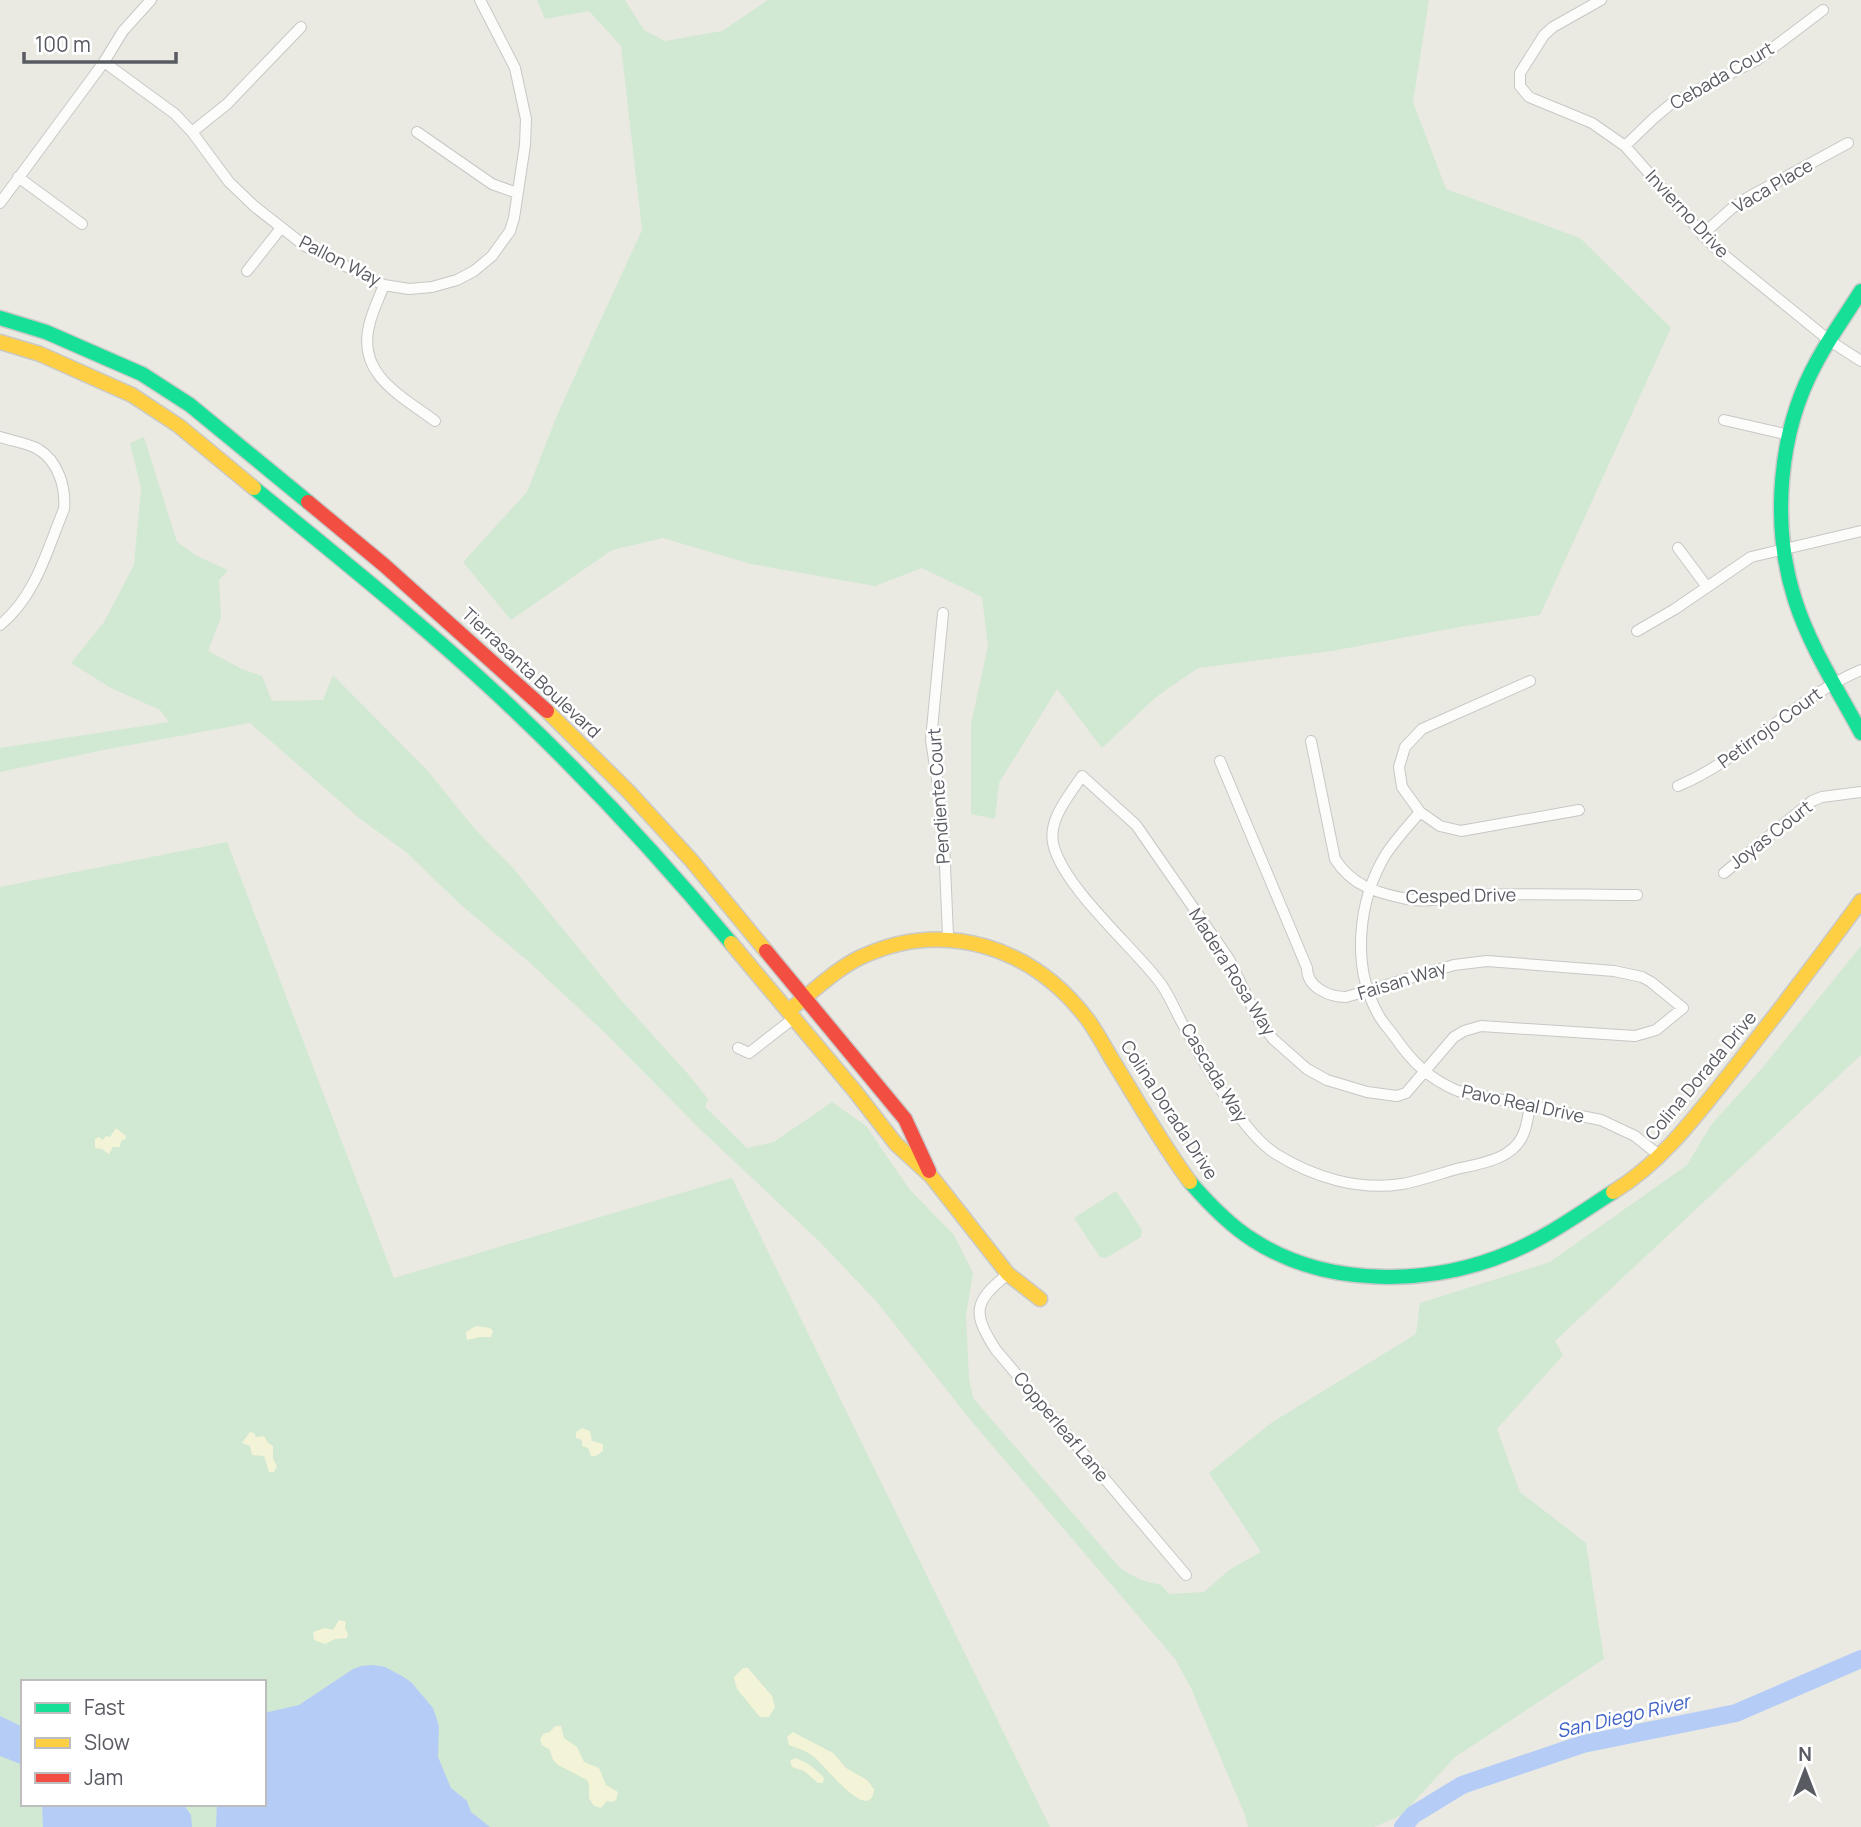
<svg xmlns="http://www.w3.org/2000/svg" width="1861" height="1827" font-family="Manrope,sans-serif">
<rect width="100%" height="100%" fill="#eaeae3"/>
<!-- green -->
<path fill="#d1e8d2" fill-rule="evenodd" d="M537,0h88l19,30 21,11 57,-10 46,-31h661l-16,102 33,87 134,49 91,90 -131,287 -75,11 -133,25 -134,17 -42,29 -54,51 -45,-59 -58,94 -4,36 -24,-5v-90l17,-78 -6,-49 -60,-29 -47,18 -124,-22 -88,-26 -51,12 -101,70 -48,-58 64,-70 31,-79 84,-183 -21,-184 -32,-35 -44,8z
M144,437l33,105 20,14 31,14 -9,10 2,37 -13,34 34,18 20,7 10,25 51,-1 10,-25 94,95 47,58 39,40 108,132 68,75 19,24 -3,8 42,41 27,-6 58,-40 34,24 44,64 44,45 19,38 -7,42 3,64 4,19 148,171 20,11 20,5 8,9 35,-2 25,-22 32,-18 -52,-79 62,-50 145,-89 4,-31 130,-41 137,-97 24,-40 52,-58 98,-121v109l-306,286 8,14 -66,74 23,63 66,51 18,116 -149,98 -53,58 -28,12h-126l-3,-12 -54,-127 -16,-29 -202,-236 -97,-122 -55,-58 -120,-113 -100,-101 -72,-67 -68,-57 -55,-53 -47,-34 -109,-95 -147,27 -103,22v-24l169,-26 -9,-12 -49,-22 -40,-25 33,-41 30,-57 7,-77 -11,-45z
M227,842l167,436 338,-100 318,649h-1050v-940zM23,1682h241v122h-241z
M1116,1191l26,39 -1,7 -35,21 -6,-1 -26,-39z"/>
<!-- sand -->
<path fill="#f3f3d7" d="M116,1128l10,8 -1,3 -4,2 -1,6h-7l-4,7 -7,-5 -7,-1v-9l4,-2 4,3 3,-4 4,1z
M476,1326l14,2 3,3 -2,6h-11l-13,3 -1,-8z
M582,1428l8,3 2,10 11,3v7l-7,5h-5l-3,-8 -6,-2v-6l-6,-2v-6z
M250,1432l4,1 2,4 8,-1 4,7 5,3v13l4,7 -3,6h-5l-5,-16 -12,-1 -2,-9 -8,-3z
M339,1620l7,2 -1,6 3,6 -1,4 -12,1 -10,5 -11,-4 -1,-8 12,-4 8,2z
M743,1668h5l24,28 3,11 -6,10h-9l-23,-28 -3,-12z
M555,1726h6l3,12 13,9 7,15 15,6 7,17 12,7 -2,8 -4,2 -5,-1 -6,7 -7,-2 -5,-8v-14l-2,-4 -29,-15 -5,-5 -3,-10 -8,-5 -2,-5 3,-6 7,-2z
M793,1732l40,21 13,15 21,12 7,9c-3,38 -52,-27 -60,-32 -7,-6 -17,-9 -25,-12l-2,-8z
M795,1758c11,3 22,12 29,20l-1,5h-5l-14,-12 -12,-4 -2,-6z"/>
<!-- water -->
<path fill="#b5ccf7" d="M373,1665l12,2 17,9 9,6 22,26 6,18 -1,31 13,31 16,13 4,11 19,15h-274l1,-23h47v-91l35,-8 54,-36 8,-3z
M0,1716l23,11v38l-23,-9z
M42,1804h141l8,11 1,12h-149z"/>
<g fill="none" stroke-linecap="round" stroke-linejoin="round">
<!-- river -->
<path stroke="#b5ccf7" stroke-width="18" d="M1403,1827l10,-12 49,-30 121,-41 153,-31 125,-54"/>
<!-- street casing -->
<g stroke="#c7c7c6" stroke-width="12">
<path id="street" d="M1601,0l-48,27 -9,8 -24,38v13l9,11 63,26 33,23 88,100 117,95 31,20
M104,62l71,52 17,18 37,50 25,24 51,40 79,39 25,4 23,-2 25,-7 17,-9 18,-15 18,-25 4,-13 11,-73 1,-26 -11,-51 -35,-68
M192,132l35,-28 74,-77
M417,132l75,52 25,9
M1625,146l29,-28 18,-15 85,-43 66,-50
M18,177l64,47
M0,203l104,-141 19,-31 28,-31
M1702,235l29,-26 16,-11 101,-55
M247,271l34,-43
M384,285c-5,13 -12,27 -15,41 -12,49 33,70 66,95
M1724,420l65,15
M0,437c12,4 27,6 38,12 20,12 28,38 26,60 -17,41 -28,87 -64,116
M1678,548l29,39
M943,613l-12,127 12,79 5,117
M1637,631l38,-22 76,-52 110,-26
M1530,681l-108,48 -17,18 -6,20 3,20 18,25 20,14 21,5 118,-21
M1311,741l24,118c17,27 42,34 72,40 23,5 47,-4 69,-4 54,-2 108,0 161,0
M1220,761l87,207c0,20 23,29 39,29l108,-32 33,-4 127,10 28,6 9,5 32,26 -27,22 -21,6 -154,-10 -17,5 -10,6 -48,56 -9,3 -30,-4 -40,-12 -20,-11 -34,-30 -14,-18 -30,-62 -93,-134 -54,-49c-13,20 -36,45 -28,71 12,42 76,97 104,133 10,12 16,28 23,41 20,37 61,112 95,133 37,23 82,37 126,30 17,-3 34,-9 51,-14 24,-6 57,-9 69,-33 5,-9 6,-21 8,-31
M1678,786c67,-28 116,-88 183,-116
M1420,812c-11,13 -24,27 -34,42 -28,46 -35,112 -8,160 4,8 11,15 16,22 18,26 35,43 64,55l143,29 34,16 25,20
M1724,873l88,-72 10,-4 39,-5
M738,1048l11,5 45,-35
M1008,1274c-35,28 -36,39 -12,76l190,225"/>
</g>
<!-- fast casing -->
<g stroke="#c9c9c9" stroke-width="17">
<path id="fast" d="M1861,291c-15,24 -32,47 -45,72 -38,69 -45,162 -21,237 15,47 43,90 66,133
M0,318l46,14 96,42 48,31 118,97
M254,488c88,72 177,143 259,221 78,74 150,152 218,234
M1190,1182c19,22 39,43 63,58 74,48 179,46 258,12 36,-15 69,-39 102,-60"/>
</g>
<!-- slow casing -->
<g stroke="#c9c9c9" stroke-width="17">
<path id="slow" d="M0,342l40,12 92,41 47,31 75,62
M547,711l81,80 64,70 74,90
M731,943l123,147 42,54 35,32 77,98 32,25
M788,1011c24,-18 46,-41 73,-54 84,-39 172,-10 227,63 8,11 15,24 22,36 26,42 51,87 80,126
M1613,1192c50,-30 86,-80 122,-125 43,-55 85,-110 126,-166"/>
</g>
<!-- jam casing -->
<g stroke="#c9c9c9" stroke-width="17">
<path id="jam" d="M308,502l76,63 163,146
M766,951l139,168 24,52"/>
</g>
<!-- street -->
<use href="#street" stroke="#fcfcfb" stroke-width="10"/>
<!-- fast -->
<use href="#fast" stroke="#16e098" stroke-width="14"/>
<!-- slow -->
<use href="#slow" stroke="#ffcf43" stroke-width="14"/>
<!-- jam -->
<use href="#jam" stroke="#f24e42" stroke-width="14"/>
</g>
<g text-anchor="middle" stroke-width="5" stroke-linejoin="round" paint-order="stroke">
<!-- street labels -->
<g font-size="18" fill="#595b62" stroke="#fff">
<text transform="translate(1722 76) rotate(-30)" y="6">Cebada Court</text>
<text transform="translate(1773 186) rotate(-30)" y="6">Vaca Place</text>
<text transform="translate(1687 214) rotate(47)" y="6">Invierno Drive</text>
<text transform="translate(340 261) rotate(27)" y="6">Pallon Way</text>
<text transform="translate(531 673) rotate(43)" y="6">Tierrasanta Boulevard</text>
<text transform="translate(1770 728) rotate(-36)" y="6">Petirrojo Court</text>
<text transform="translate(939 796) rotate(-94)" y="6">Pendiente Court</text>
<text transform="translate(1771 835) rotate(-38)" y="6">Joyas Court</text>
<text transform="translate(1461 896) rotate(-1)" y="6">Cesped Drive</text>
<text transform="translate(1232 972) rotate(58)" y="6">Madera Rosa Way</text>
<text transform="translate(1402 981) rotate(-17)" y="6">Faisan Way</text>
<text transform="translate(1214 1073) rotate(59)" y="6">Cascada Way</text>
<text transform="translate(1701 1076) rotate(-50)" y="6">Colina Dorada Drive</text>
<text transform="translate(1523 1104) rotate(12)" y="6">Pavo Real Drive</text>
<text transform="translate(1169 1110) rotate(57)" y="6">Colina Dorada Drive</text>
<text transform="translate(1061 1427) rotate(50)" y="6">Copperleaf Lane</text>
</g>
<!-- water labels -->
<g font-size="19" font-style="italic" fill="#3e61c5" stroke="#fff">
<text transform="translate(1623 1716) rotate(-13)" y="7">San Diego River</text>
</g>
</g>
<!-- legend -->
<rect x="21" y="1680" width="245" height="126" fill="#ffffff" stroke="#bdbdc0" stroke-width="2"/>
<rect x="35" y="1703" width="35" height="10" fill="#16e098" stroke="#bdbdc0" stroke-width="2"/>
<text x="84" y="1715" font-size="21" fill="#595b62">Fast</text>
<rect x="35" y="1738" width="35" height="10" fill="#ffcf43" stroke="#bdbdc0" stroke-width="2"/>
<text x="84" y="1750" font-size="21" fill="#595b62">Slow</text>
<rect x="35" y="1773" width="35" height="10" fill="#f24e42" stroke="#bdbdc0" stroke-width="2"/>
<text x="84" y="1785" font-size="21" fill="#595b62">Jam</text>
<!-- north arrow -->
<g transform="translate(1805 1771)" stroke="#ffffff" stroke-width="5" paint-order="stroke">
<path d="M0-5L12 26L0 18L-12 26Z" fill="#595b62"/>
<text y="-10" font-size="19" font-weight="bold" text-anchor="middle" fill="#595b62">N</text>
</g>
<!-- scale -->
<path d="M24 52v10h152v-10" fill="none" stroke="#595b62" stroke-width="3.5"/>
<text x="35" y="52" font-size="21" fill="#595b62" stroke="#ffffff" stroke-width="5" paint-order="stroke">100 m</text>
</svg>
